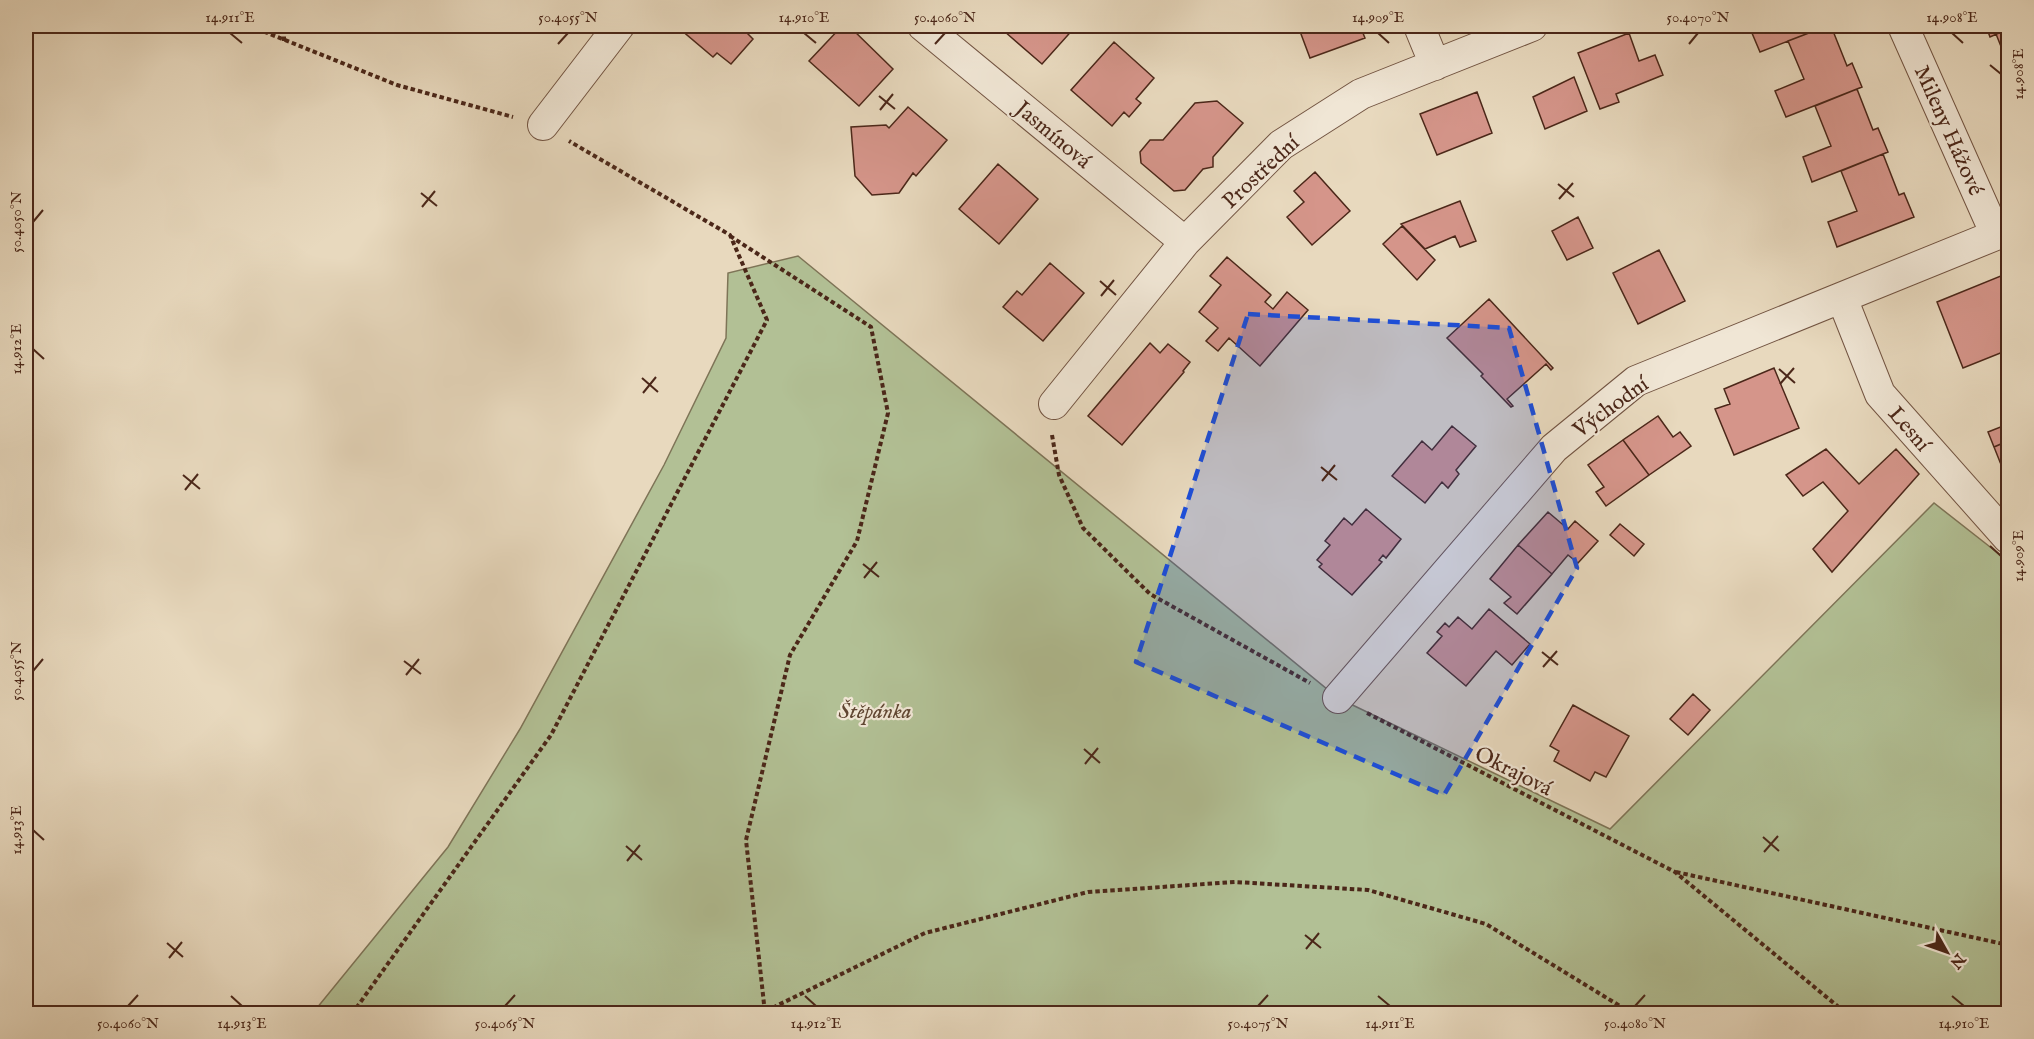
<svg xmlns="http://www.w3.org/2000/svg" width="2034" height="1039" font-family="'IM FELL English',serif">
<rect width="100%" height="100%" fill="#e8d9be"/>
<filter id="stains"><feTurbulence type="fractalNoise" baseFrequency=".00333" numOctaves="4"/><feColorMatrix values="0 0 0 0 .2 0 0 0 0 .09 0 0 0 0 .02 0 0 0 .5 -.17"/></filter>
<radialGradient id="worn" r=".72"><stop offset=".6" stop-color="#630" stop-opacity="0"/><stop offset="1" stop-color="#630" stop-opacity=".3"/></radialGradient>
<!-- green -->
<path fill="#b2c095" stroke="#7e7457" stroke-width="1.5" d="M798,256l540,442 272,131 324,-326 74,58v452l-1696,1 136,-167 72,-118 144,-264 62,-127 2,-65z"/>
<!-- building -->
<path fill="#d5958a" stroke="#4b2719" stroke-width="1.5" d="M682,26h58l13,13 -22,25 -14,-11 -4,4 -33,-28z
M842,26h7l44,43 -34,37 -50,-45z
M1008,26h68l-34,38 -38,-33z
M1298,26h62l5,12 -55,20z
M1749,26h78l-67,26z
M1827,26h4l16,40 5,-3 10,24 -76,30 -11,-26 29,-12 -16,-38z
M1986,26h22v3l-18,8z
M2008,29v35l-12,-30z
M1629,33l10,28 16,-6 8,20 -47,19 3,8 -19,7 -22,-56z
M1114,42l40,36 -18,21 5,4 -12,14 -5,-5 -12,14 -41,-36z
M1574,77l13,34 -42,18 -12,-32z
M1857,89l16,41 5,-2 10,24 -76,30 -9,-25 28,-11 -16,-40z
M1477,92l15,41 -55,22 -17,-41z
M1217,101l26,22 -30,34v10l-10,2 -18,21 -11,1 -33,-28 -1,-11 10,-12h13l32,-37z
M908,107l39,33 -31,36 -3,-3 -14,20 -27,2 -17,-19 -4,-49 35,-2 3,3z
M1883,154l16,41 5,-2 10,24 -77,30 -9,-25 29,-11 -16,-40z
M998,164l40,35 -39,45 -40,-35z
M1315,172l35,39 -38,34 -25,-28 17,-15 -10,-11z
M1460,201l16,40 -16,6 -5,-11 -30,13 -24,-25z
M1578,217l15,31 -26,12 -15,-29z
M1402,226l33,34 -18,20 -34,-36z
M1659,250l26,51 -47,23 -25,-51z
M1227,257l44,38 -6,7 8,7 14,-17 21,18 -48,56 -31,-28 -11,13 -12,-10 12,-13 -19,-16 22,-27 -11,-9z
M1050,263l34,30 -41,48 -40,-34 14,-16 5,4z
M2008,273v77l-45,18 -26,-66z
M1489,299l64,69 -2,2 -5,-6 -39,35 6,7 -2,1 -30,-31 2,-2 -36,-36z
M1150,343l10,10 8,-9 22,18 -7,9 1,1 -62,73 -34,-29z
M1774,368l25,60 -65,27 -19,-46 15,-5 -6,-15z
M1658,416l15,21 7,-5 11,14 -42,29 -26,-35z
M2008,424v17l-14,6 -6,-15z
M1452,426l24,20 -20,24 3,4 -11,14 -6,-6 -17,21 -33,-27 30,-35 10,9z
M1623,440l26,35 -43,31 -10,-14 8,-5 -16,-22z
M2008,441v17l-8,4 -6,-15z
M1826,449l33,35 37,-35 23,25 -87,98 -19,-23 35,-38 -25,-29 -20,14 -17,-21z
M2008,458v17l-2,1 -6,-14z
M1366,509l35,30 -15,19 -3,-3 -4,5 3,2 -30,33 -33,-28 3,-3 -5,-4 13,-15 -5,-4 19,-23 8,7z
M1548,512l20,17 7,-8 23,20 -20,22 -10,-8 -16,19 -34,-29z
M1620,524l24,20 -10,12 -24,-21z
M1518,545l34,29 -35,40 -13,-11 7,-6 -21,-18z
M1489,609l41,35 -18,21 -16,-14 -30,35 -39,-33 15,-17 -5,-4 8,-9 4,4 9,-10 14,12z
M1693,694l17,16 -22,25 -18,-16z
M1573,705l56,31 -23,41 -11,-5 -5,9 -36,-20 5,-10 -9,-5z"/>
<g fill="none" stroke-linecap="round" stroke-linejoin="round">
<!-- minor casing -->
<g stroke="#725442" stroke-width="32">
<path id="minor" d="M923,26l262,216
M1419,26l16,39
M1903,26l93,209
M543,125l76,-99
M1842,298l38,96 128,144
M1054,404l131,-162 96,-97 80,-51 171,-68
M1338,698l216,-250 82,-67 372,-151"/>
</g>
<!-- path -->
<path stroke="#4b2719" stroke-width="4" stroke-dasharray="4.5 3" stroke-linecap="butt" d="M250,26l147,59 116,32
M284,41v-15
M730,236l141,91 17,86 -31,128 -67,114 -44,185 19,173
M1052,435l7,40 24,53 67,66 160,89
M1367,713l308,159 172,142
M1676,872l332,73
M766,1011l159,-78 163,-41 147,-10 133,8 118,34 147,90
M352,1014l199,-279 216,-415 -37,-85 -161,-94"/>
<!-- minor -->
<use href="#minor" stroke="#f0e6d5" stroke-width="30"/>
</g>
<!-- marked area -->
<path fill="#1d4ed8" fill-opacity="0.2" stroke="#1d4ed8" stroke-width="4.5" stroke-dasharray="12 8" stroke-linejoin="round" d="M1248,314l261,14 68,240 -133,227 -308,-133z"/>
<!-- ticks -->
<path fill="none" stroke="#4b2719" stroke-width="2" d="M230,33l12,10M804,33l12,10M1378,33l11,10M1952,33l11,10M558,44l10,-11M935,44l10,-11M1689,44l9,-11M1990,65l11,9M879,96l16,13M880,110l13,-16M1558,184l16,13M421,193l16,13M1559,199l14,-16M422,207l13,-16M33,222l10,-12M1100,281l16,14M1101,296l13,-16M33,349l11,10M1779,369l16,14M642,378l16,14M1780,384l14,-16M643,393l13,-16M1321,467l16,13M183,475l17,14M1322,481l13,-16M185,490l13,-16M1990,546l11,10M863,564l16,13M864,578l13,-16M1542,652l16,13M404,661l17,13M1543,667l14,-16M33,671l10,-12M406,675l13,-16M1084,749l16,14M1085,764l13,-16M33,830l11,10M1763,837l16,14M626,846l16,14M1764,852l14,-16M627,861l13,-16M1305,935l16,13M167,943l16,14M1306,949l13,-16M169,958l13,-16M231,996l11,10M805,996l11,10M1378,996l12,10M1952,996l12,10M128,1006l10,-11M505,1006l10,-11M1258,1006l10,-11M1635,1006l10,-11"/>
<g text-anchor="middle" stroke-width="4.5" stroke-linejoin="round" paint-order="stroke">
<!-- street labels -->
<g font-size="22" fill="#4b2719" stroke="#f0e6d5">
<text transform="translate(1950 130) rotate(66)" y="8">Mileny Hážové</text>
<text transform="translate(1054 134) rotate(40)" y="8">Jasmínová</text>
<text transform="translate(1260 171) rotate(-43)" y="8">Prostřední</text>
<text transform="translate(1610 406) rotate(-36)" y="8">Východní</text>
<text transform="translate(1910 428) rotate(49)" y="8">Lesní</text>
<text transform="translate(1514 770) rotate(27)" y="8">Okrajová</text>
</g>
<!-- park labels -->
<g font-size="22" font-style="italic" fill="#604632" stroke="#f0e6d5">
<text x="875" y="718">Štěpánka</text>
</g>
</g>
<!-- margin -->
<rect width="2034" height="1039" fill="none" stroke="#e8d9be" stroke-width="66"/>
<!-- north arrow -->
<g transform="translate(1947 952) rotate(130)" stroke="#f0e6d5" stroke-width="4.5" paint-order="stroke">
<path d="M0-4.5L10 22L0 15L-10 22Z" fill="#4b2719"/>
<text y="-9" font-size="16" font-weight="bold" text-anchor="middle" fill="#4b2719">N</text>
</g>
<rect x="33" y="33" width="1968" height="973" fill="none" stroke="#4b2719" stroke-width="2"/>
<g font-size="15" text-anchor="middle" fill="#4b2719">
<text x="230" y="22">14.911°E</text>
<text x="568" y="22">50.4055°N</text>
<text x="804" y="22">14.910°E</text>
<text x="945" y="22">50.4060°N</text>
<text x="1378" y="22">14.909°E</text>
<text x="1698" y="22">50.4070°N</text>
<text x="1952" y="22">14.908°E</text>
<text transform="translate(2018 74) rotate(-90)" y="5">14.908°E</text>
<text transform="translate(16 222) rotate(-90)" y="5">50.4050°N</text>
<text transform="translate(16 349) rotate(-90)" y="5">14.912°E</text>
<text transform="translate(2018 556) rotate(-90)" y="5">14.909°E</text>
<text transform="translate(16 671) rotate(-90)" y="5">50.4055°N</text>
<text transform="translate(16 830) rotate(-90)" y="5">14.913°E</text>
<text x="128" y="1028">50.4060°N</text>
<text x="242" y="1028">14.913°E</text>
<text x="505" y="1028">50.4065°N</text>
<text x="816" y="1028">14.912°E</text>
<text x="1258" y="1028">50.4075°N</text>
<text x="1390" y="1028">14.911°E</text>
<text x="1635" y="1028">50.4080°N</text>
<text x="1964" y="1028">14.910°E</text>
</g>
<rect width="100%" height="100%" filter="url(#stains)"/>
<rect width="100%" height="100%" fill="url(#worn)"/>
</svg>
